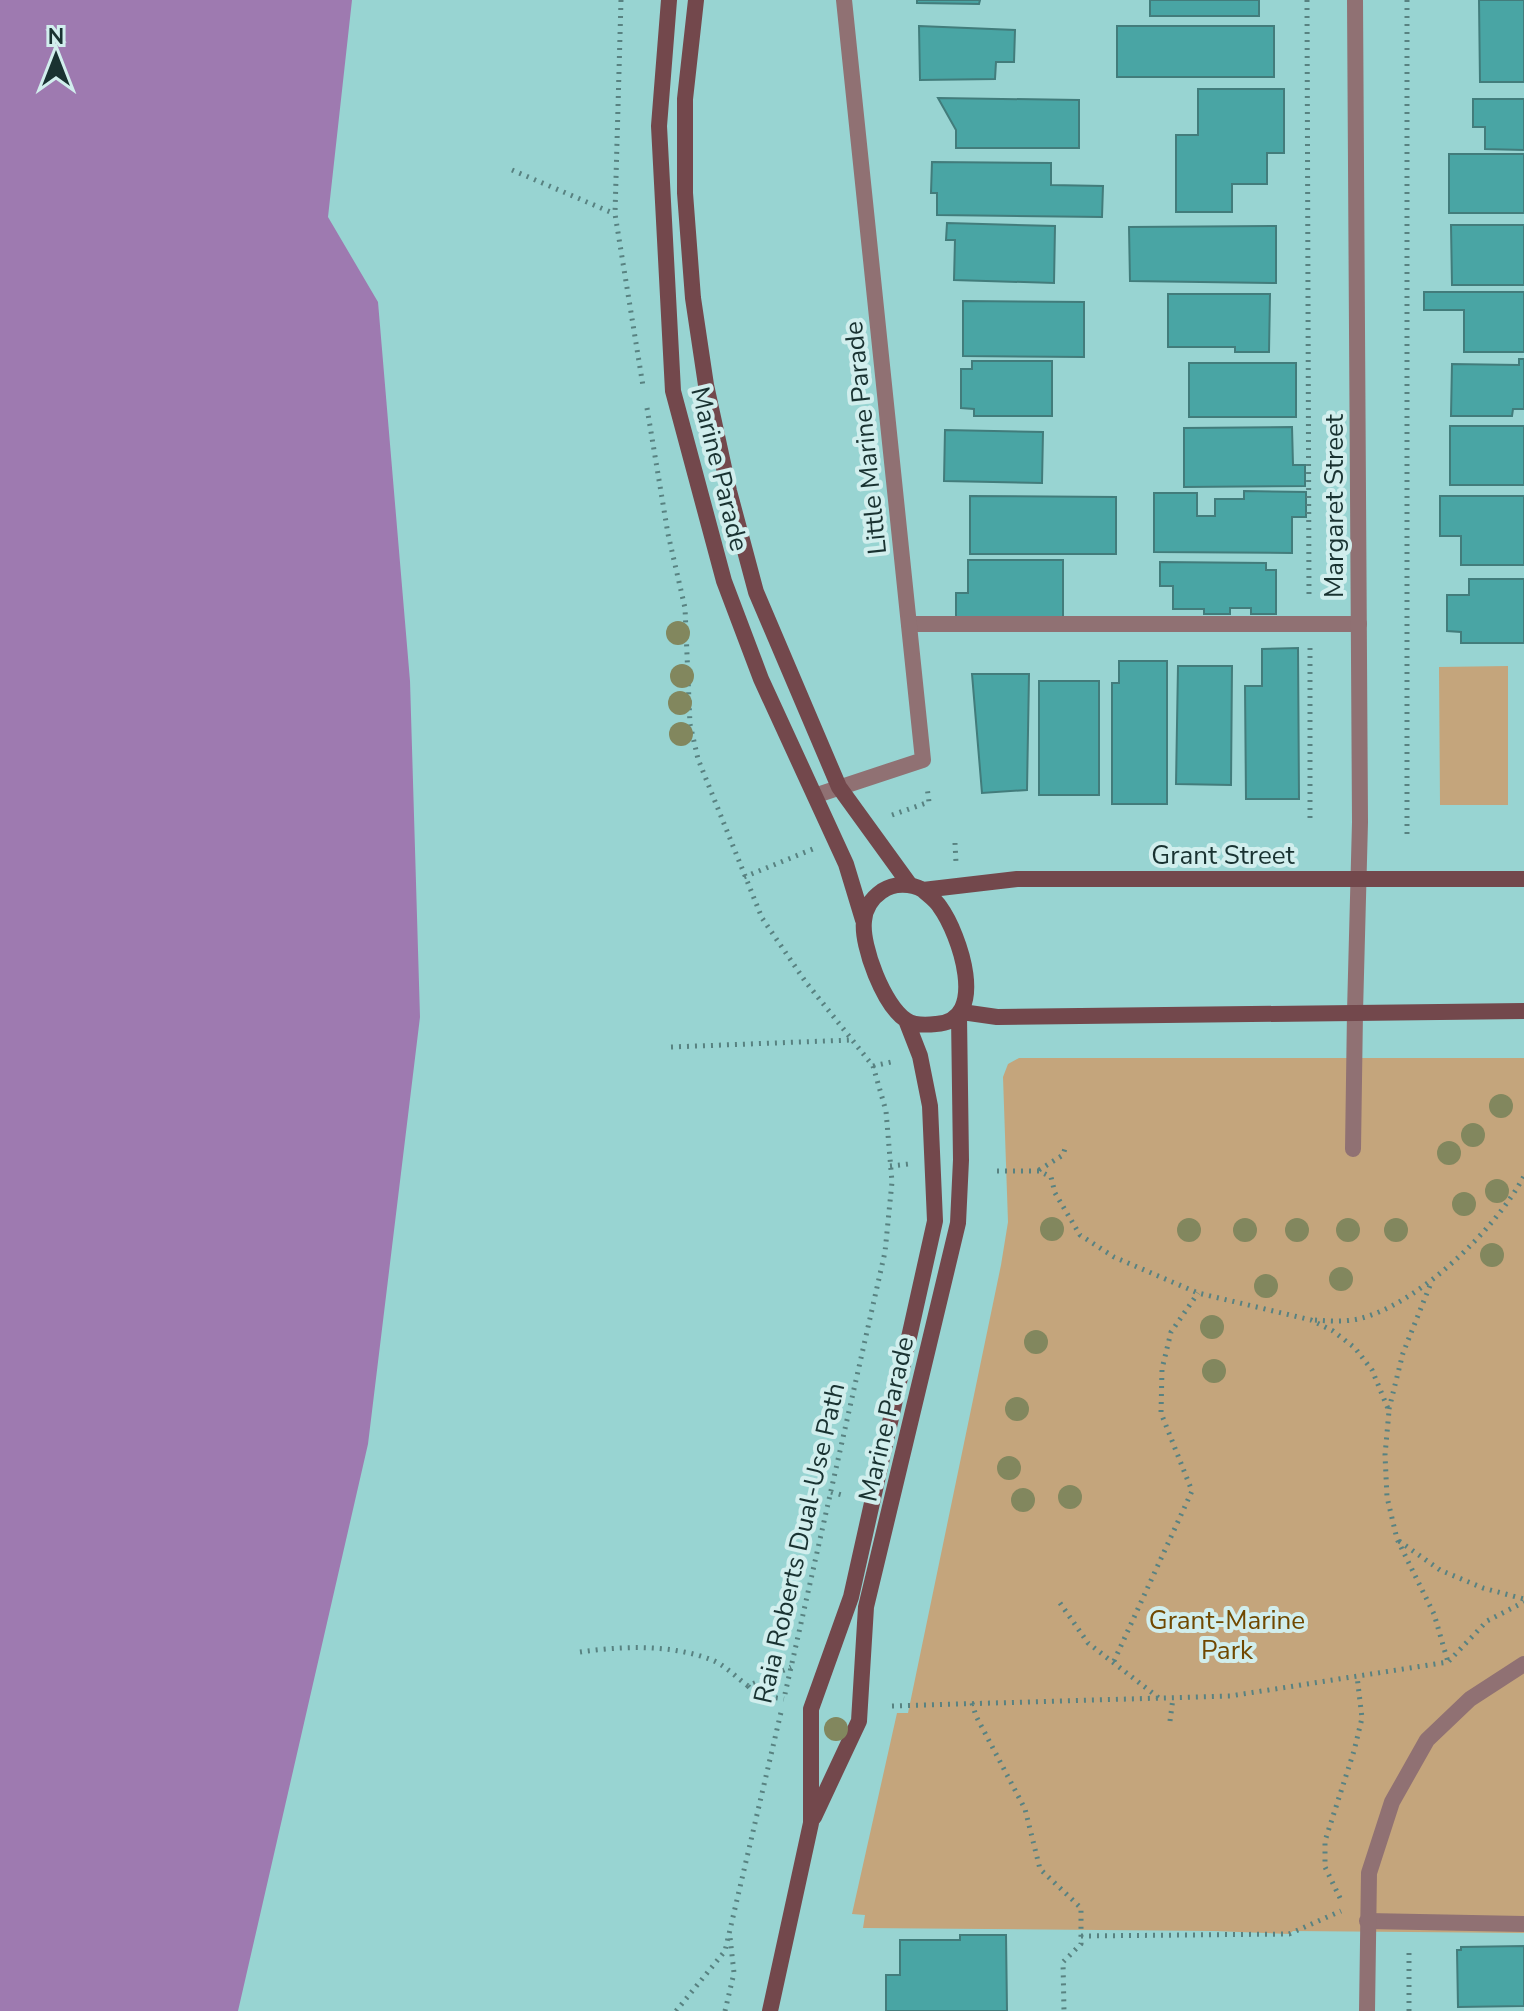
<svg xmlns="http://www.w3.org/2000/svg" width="1524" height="2011" font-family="'Nunito Sans',sans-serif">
<rect width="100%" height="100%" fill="#98d4d2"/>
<!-- green -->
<path fill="#c4a57c" d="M1508,666v139h-68l-1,-138z
M1019,1058h505v875l-231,-2 -4,3 -75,-3 -351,-3 2,-13 -13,-1 45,-201h11l93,-448 7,-43 -5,-145 5,-13z"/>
<!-- water -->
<path fill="#9e7ab0" d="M0,0h352l-24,217 50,85 32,379 10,336 -52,427 -130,567h-238z"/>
<!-- building -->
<path fill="#49a5a4" stroke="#427c7b" stroke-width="2" d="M917,0h63l-1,4 -62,-1z
M1150,0h109v16h-109z
M1479,0h45v82h-44z
M919,26l96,4 -1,32h-18l-1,17 -75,1z
M1117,26h157v51h-157z
M1198,89h86v64h-17v31h-35v28h-56v-77h22z
M938,98l141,2v48h-123v-18z
M1473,99h51v51l-39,-1v-22h-12z
M1449,154h75v59h-75z
M932,162l119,1v22l52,1 -1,31 -165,-2v-22h-6z
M947,223l108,3 -1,57 -100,-3 1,-40h-9z
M1451,225h73v60h-72z
M1276,226v57l-146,-2 -1,-54z
M1424,292h100v60h-60v-42h-40z
M1168,294h102l-1,58h-34v-5h-67z
M963,301l121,1v55l-121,-1z
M1519,359h5v50h-11l-1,7h-61l1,-52 67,1z
M972,361h80v55h-78v-7l-13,-1v-39h11z
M1189,363h107v54h-107z
M1450,426h74v59h-74z
M1292,427l1,38h12v21l-121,1v-59z
M945,430l98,2 -1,51 -98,-2z
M1244,491l62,1v25h-14v36l-138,-1v-59h43v23h18v-17h29z
M970,496l146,1v57h-146z
M1440,496h84v69h-63v-29h-21z
M968,560h95v58h-107v-25h12z
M1160,562l106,1v7h10v44h-25v-6h-21v6h-26v-5h-31v-23h-13z
M1469,579h55v64h-63v-11l-14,-1v-36h22z
M1298,648l1,151h-53l-1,-113h17v-37z
M1119,661h48v143h-55v-121h7z
M1178,666h54l-1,119 -55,-1z
M972,674h57l-2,116 -45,3z
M1039,681h60v114h-60z
M960,1935h46l1,76h-121v-36h14v-35h60z
M1524,1946v60l-66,1 -1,-57h4v-3z"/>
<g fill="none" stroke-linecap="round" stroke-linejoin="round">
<!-- path -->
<path stroke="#588281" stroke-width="5" stroke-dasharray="2 6" stroke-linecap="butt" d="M621,0l-6,214 28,172
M1307,0l2,598
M1407,0v834
M512,170l103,44
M647,408l21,126 17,74 5,116 8,35 64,159 43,63 68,85 13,45 6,71 -7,70 -100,442
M1310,648v175
M892,815l37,-13 -2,-15
M955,843l1,20
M744,877l69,-28
M671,1047l181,-7
M873,1066l23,-5
M890,1166l19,-2
M1039,1170l24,-15 3,-10
M997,1171h42l12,6 4,16 25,42 34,22 84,36 113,27 22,11 22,17 17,22 17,41 -4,44 2,42 10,42 37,75 14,48
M1315,1320c14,1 29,2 43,-1 60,-14 138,-90 166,-143
M1389,1409l14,-56 28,-70
M831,1492l15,4
M1399,1541l41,29 43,18 41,11
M1060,1603l28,40 71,55
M580,1652c42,-6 91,-8 132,8 13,5 25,18 36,26l43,-19
M1114,1661l78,-170 -31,-78 1,-44 9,-37 27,-39
M748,1686l8,9 28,4
M972,1703l4,13 49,93 15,60 41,39v36l-18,18 1,49
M892,1706l338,-10 218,-34 39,-41 37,-19
M1170,1721l3,-23
M1340,1898l-15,-31v-26l29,-90 8,-33 -5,-42
M1081,1936l208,-2 52,-23
M676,2011l49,-60 57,-243
M725,2011l9,-38 -4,-36
M1409,2011v-63"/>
<!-- lane -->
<path stroke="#907173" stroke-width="16" d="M909,624h450
M1353,1149l2,-137
M1367,1921l157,3"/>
<!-- street -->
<path stroke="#907173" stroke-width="16" d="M1355,0l5,822 -5,190
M817,795l106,-35 -79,-760
M1367,2011l2,-138 23,-71 35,-62 43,-41 54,-35"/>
<!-- secondary -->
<path stroke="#73484c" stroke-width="16" d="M669,0l-10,126 14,265 51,190 37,98 85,185 17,56
M696,0l-11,99v94l8,105 13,87 23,106 27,101 83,195 71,98
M923,890c5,5 13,10 17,17 19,26 50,114 -4,117 -9,1 -23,1 -30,-4 -22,-14 -45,-74 -42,-99 1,-13 8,-23 18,-30 12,-8 28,-8 41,-1l94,-11h507
M962,1012l35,5 527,-6
M814,1817l45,-96 7,-114 92,-384 3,-63 -2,-144
M770,2011l41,-188v-114l40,-112 84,-376 -5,-115 -10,-50 -14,-36"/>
</g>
<!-- trees -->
<g fill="#82875e">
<circle cx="678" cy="633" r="12"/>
<circle cx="682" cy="676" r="12"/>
<circle cx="680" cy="703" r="12"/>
<circle cx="681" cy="734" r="12"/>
<circle cx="1501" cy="1106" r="12"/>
<circle cx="1473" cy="1135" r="12"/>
<circle cx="1449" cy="1153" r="12"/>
<circle cx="1497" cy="1191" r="12"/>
<circle cx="1464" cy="1204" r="12"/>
<circle cx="1052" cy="1229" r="12"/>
<circle cx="1189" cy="1230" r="12"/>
<circle cx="1245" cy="1230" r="12"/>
<circle cx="1297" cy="1230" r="12"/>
<circle cx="1348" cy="1230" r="12"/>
<circle cx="1396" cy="1230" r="12"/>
<circle cx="1492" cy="1255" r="12"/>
<circle cx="1341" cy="1279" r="12"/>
<circle cx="1266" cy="1286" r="12"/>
<circle cx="1212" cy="1327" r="12"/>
<circle cx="1036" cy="1342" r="12"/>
<circle cx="1214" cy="1371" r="12"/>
<circle cx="1017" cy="1409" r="12"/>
<circle cx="1009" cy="1468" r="12"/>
<circle cx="1070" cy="1497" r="12"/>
<circle cx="1023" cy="1500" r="12"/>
<circle cx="836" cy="1729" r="12"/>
</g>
<g text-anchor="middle" stroke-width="8" stroke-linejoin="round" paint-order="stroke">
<!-- street labels -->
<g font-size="26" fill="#193231" stroke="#d1eeed">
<text transform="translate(865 438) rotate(-96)" y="9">Little Marine Parade</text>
<text transform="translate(720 469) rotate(76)" y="9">Marine Parade</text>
<text transform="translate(1334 506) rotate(-90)" y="9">Margaret Street</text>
<text x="1223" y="864">Grant Street</text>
<text transform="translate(886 1419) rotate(-77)" y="9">Marine Parade</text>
<text transform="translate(799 1543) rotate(-77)" y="9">Raia Roberts Dual-Use Path</text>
</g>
<!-- park labels -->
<g font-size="26" fill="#704800" stroke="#d1eeed">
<text x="1227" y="1629">Grant-Marine<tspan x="1227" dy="30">Park</tspan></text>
</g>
</g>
<!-- north arrow -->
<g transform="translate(56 56)" stroke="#d1eeed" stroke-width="6" paint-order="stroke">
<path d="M0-6L14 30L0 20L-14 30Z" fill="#193231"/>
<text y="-12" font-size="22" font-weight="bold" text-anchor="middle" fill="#193231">N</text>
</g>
</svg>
